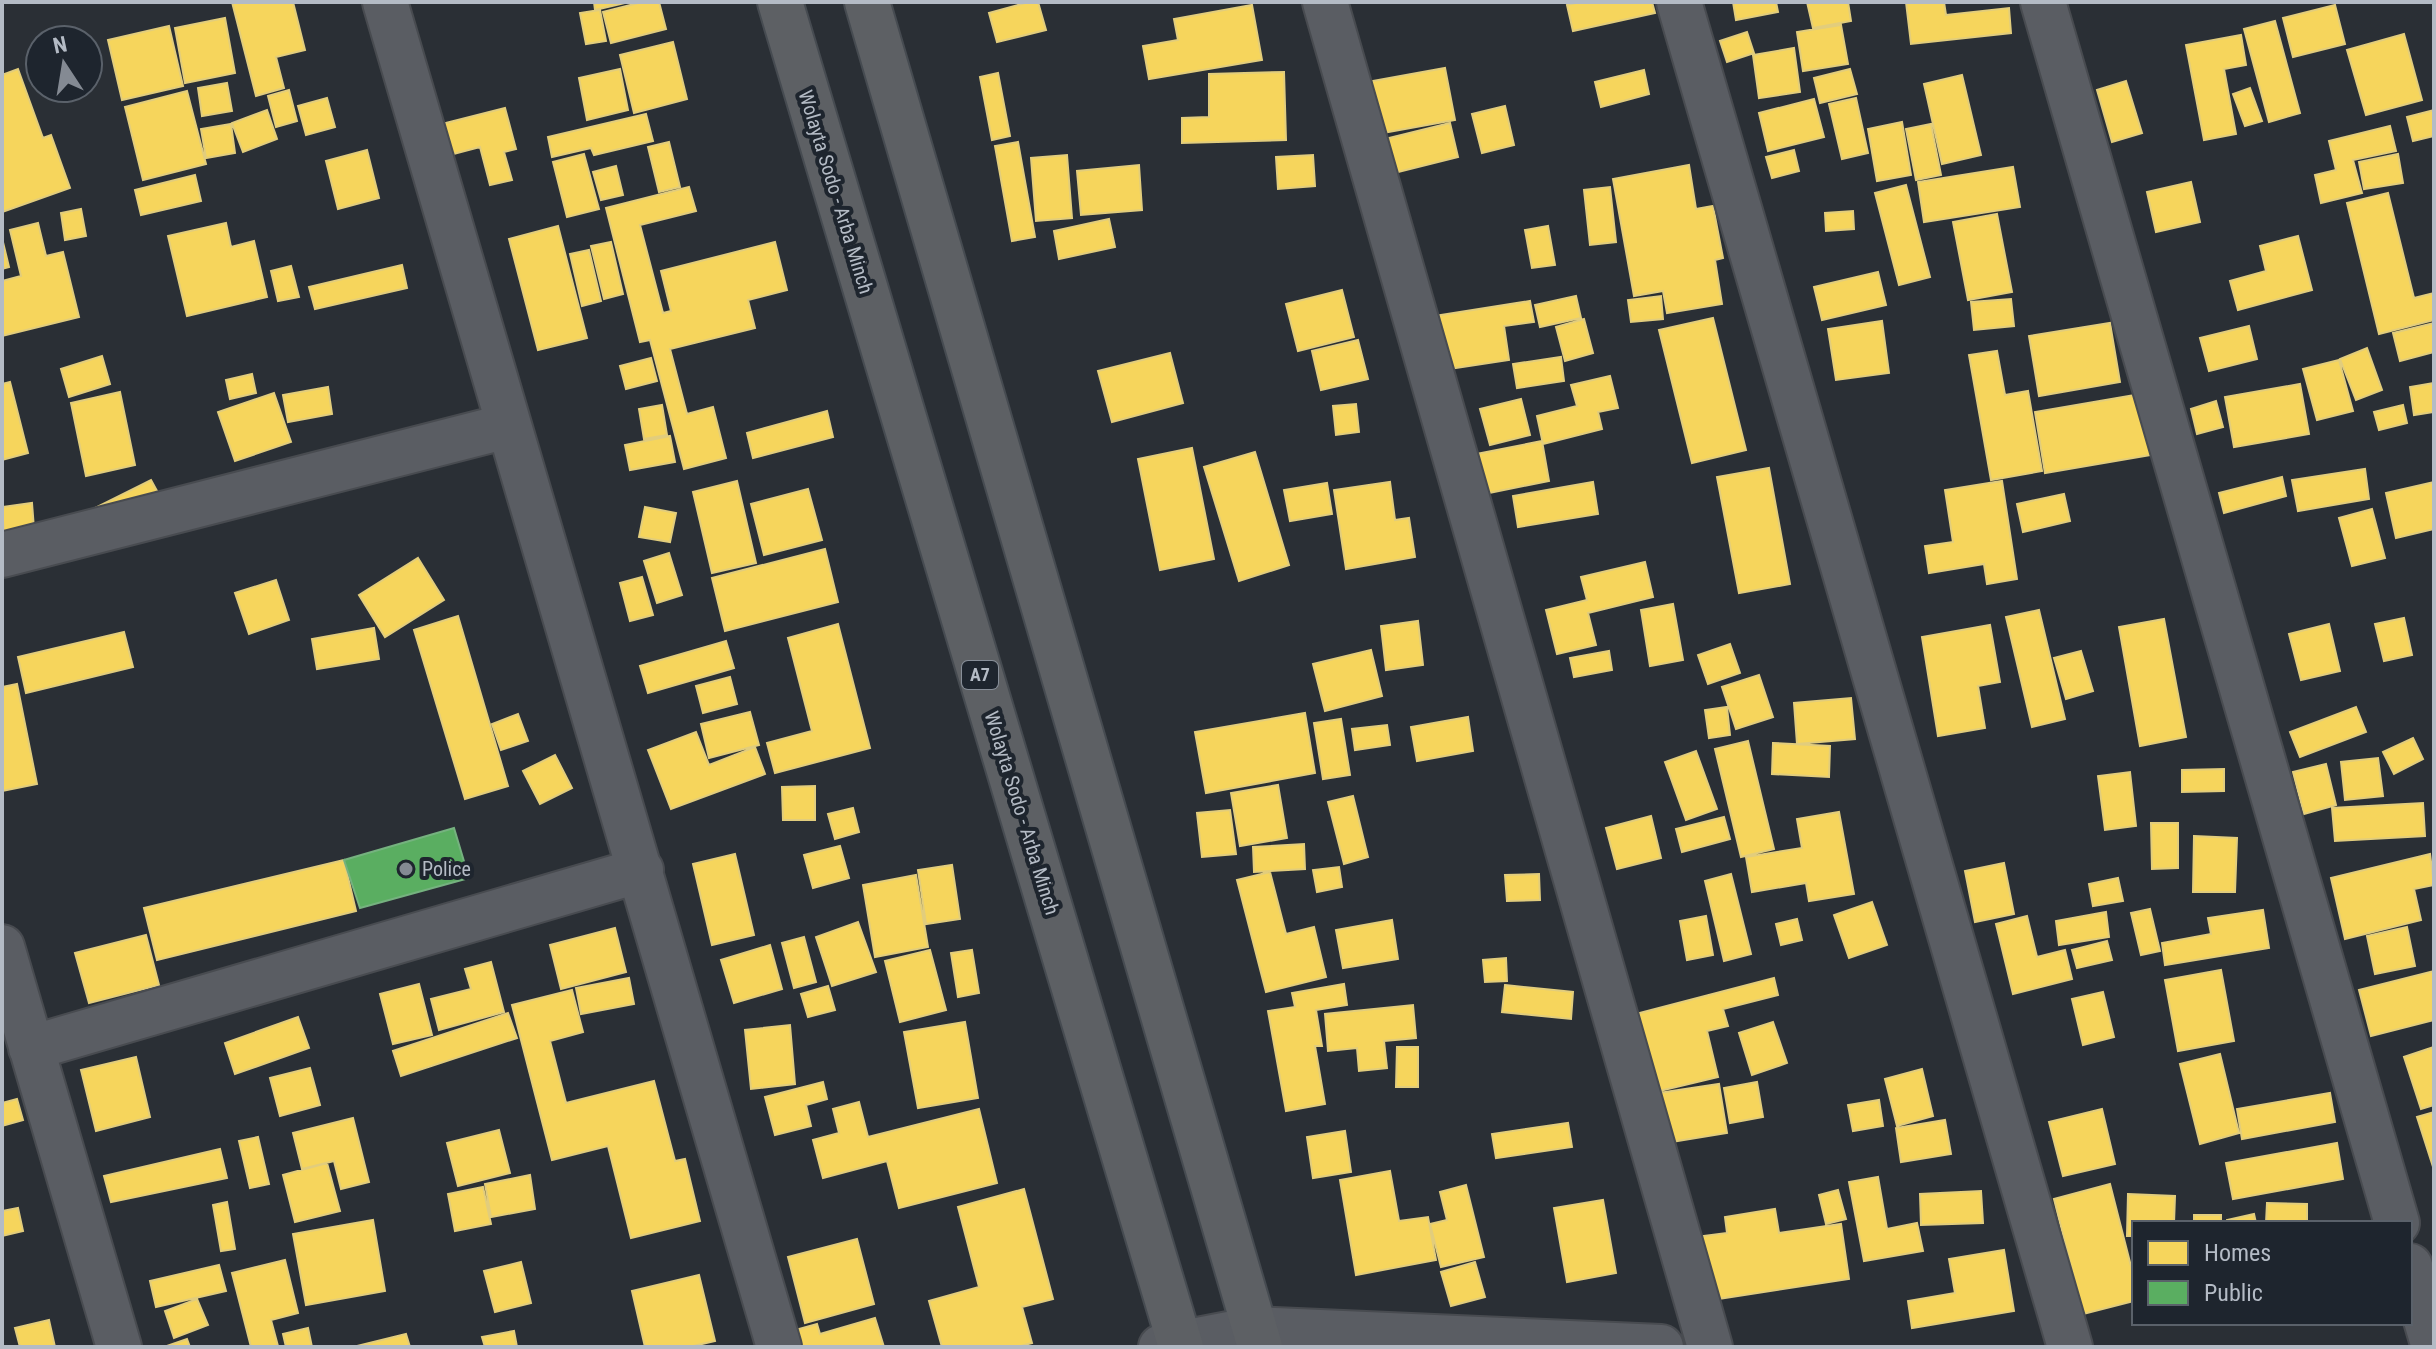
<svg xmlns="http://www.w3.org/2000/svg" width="2436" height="1349" font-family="'Roboto Condensed',sans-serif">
<rect width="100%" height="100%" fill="#2a2f35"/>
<!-- homes -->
<path fill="#f6d55c" stroke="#e2cd7c" stroke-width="2" d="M232,2h61l12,48 -29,7 8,31 -28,8z
M594,2h35l-34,8z
M642,2h17l7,27 -55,14 -8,-31z
M1029,2h9l8,28 -49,12 -8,-29z
M1580,2h72l3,11 -82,18 -6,-26z
M1733,2h43l2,10 -42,8z
M1807,2h41l3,19 -38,7z
M1906,2h38l2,13 63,-7 2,25 -100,11z
M1252,5l10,55 -113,19 -6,-33 35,-6 -4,-21z
M2335,5l10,39 -52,13 -10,-39z
M600,10l6,31 -20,3 -6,-31z
M225,18l10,55 -50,10 -10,-55z
M2275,21l25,92 -31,9 -25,-93z
M1841,25l7,39 -45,7 -6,-39z
M169,26l14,60 -61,14 -14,-60z
M1747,32l7,21 -27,9 -7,-21z
M2404,34l18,66 -56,15 -19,-65z
M2241,35l5,30 -22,4 12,65 -32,6 -18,-95z
M673,42l14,57 -53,14 -14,-58z
M1794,48l6,44 -41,6 -6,-43z
M1445,68l10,52 -78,14 -10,-52z
M18,69l25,69 8,-3 19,53 -68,24v-137z
M620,69l8,41 -41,10 -8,-42z
M1850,69l7,25 -37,9 -6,-25z
M1644,70l5,24 -48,13 -6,-25z
M1284,72l2,68 -104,3v-25l27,-1v-43z
M998,73l12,63 -18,4 -12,-63z
M1962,75l19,80 -39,9 -18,-80z
M2126,81l16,52 -30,9 -15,-52z
M227,83l5,28 -30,5 -4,-28z
M2250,88l12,33 -17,5 -12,-32z
M289,90l8,31 -21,6 -8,-31z
M187,91l19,73 -63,16 -18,-73z
M327,98l8,29 -29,8 -8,-29z
M1856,98l12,55 -26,6 -13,-55z
M1814,99l10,38 -56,14 -9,-38z
M1505,106l9,39 -32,8 -10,-39z
M505,108l11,41 -12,3 8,28 -22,5 -10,-38 -38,10 -8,-31z
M267,110l10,29 -34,13 -11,-29z
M2434,110v26l-21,5 -6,-24z
M646,114l7,27 -59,14 -3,-7 -39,9 -4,-20z
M1902,122l9,53 -34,6 -9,-52z
M1450,123l8,34 -68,17 -9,-34z
M231,124l4,29 -29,5 -5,-29z
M1931,124l10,51 -25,5 -10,-51z
M2390,126l6,25 -43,9 9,33 -41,10 -6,-28 21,-5 -7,-29z
M669,142l11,45 -21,5 -11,-45z
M1018,142l17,95 -23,4 -17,-95z
M367,150l12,48 -41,11 -12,-48z
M1794,150l5,21 -27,7 -6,-21z
M584,154l15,55 -32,8 -14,-55z
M2398,154l5,29 -39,6 -5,-27z
M1067,155l5,63 -36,3 -5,-63z
M1313,155l2,31 -37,3 -2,-32z
M1139,165l3,45 -61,5 -4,-44z
M1689,165l7,44 17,-3 10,52 -8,2 7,44 -55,9 -4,-22 -29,5 -21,-117z
M616,166l7,29 -22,5 -8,-28z
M2013,167l7,40 -96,15 -6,-40z
M195,175l6,26 -60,14 -6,-25z
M2191,182l9,40 -44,10 -9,-40z
M1906,185l24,92 -31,8 -24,-92z
M689,187l7,24 -56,14 23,88 8,-2 -10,-40 114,-29 12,48 -39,10 7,28 -85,21 17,65 26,-7 13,51 -42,11 -34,-129 -10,2 -34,-134z
M1610,187l6,55 -26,3 -6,-55z
M2388,193l26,105 20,-5v27l-55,14 -32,-131z
M81,209l5,27 -21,4 -4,-27z
M1853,211l1,18 -28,2 -1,-18z
M1997,214l15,78 -44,8 -15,-78z
M1109,219l6,28 -56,12 -5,-28z
M38,223l8,33 17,-4 16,65 -77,19v-55l19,-5 -11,-46z
M226,223l5,24 23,-6 13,56 -80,19 -19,-80z
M558,226l29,112 -49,12 -29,-111z
M1548,226l7,39 -23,3 -7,-38z
M2298,236l14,54 -74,20 -8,-29 36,-10 -6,-25z
M2,238l7,29 -7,2z
M611,242l12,52 -19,5 -13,-53z
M589,250l12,51 -19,5 -12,-52z
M402,265l5,23 -92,21 -6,-22z
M291,266l8,31 -21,4 -7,-30z
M1878,272l8,33 -64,15 -8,-33z
M1342,290l12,47 -56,14 -12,-47z
M1576,296l5,22 -41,9 -5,-22z
M1661,296l2,23 -32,3 -3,-22z
M2011,299l3,27 -40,4 -3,-28z
M1530,301l4,21 -30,4 5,34 -67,10 -8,-54z
M1713,318l33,132 -54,13 -33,-133z
M1584,319l9,34 -28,8 -9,-34z
M1882,321l7,52 -53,7 -8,-51z
M2110,323l10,59 -81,14 -10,-60z
M2434,323v29l-34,9 -7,-28z
M2249,326l8,33 -48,12 -9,-33z
M1358,340l10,39 -47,11 -9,-39z
M2367,348l15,42 -26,10 -16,-41z
M1997,351l8,44 23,-4 14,80 -51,9 -22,-125z
M1170,353l13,50 -71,19 -14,-51z
M102,356l8,28 -41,13 -8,-28z
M1561,357l3,24 -47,7 -4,-24z
M651,358l6,23 -31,8 -6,-23z
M2339,360l14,51 -36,9 -14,-51z
M252,374l4,19 -26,6 -4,-19z
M1610,376l8,32 -20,4 4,17 -59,15 -6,-28 40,-10 -6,-21z
M10,382l18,71 -26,7v-76z
M2434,383v29l-20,3 -4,-28z
M2300,384l9,50 -75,13 -9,-50z
M328,387l4,27 -44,8 -5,-27z
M120,392l15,73 -49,11 -15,-73z
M274,393l17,49 -56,19 -17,-49z
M2141,394l10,61 -106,18 -10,-61z
M1521,399l9,36 -40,10 -10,-36z
M2216,401l7,26 -26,7 -6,-25z
M1356,404l3,28 -23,3 -3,-29z
M662,405l5,30 -23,4 -5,-30z
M2403,405l4,18 -28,7 -5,-18z
M827,411l6,26 -80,21 -6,-25z
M670,436l5,26 -45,8 -5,-25z
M1542,441l7,40 -70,14 -8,-40z
M1192,448l22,111 -54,11 -22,-111z
M1255,452l34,113 -50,16 -35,-114z
M1769,468l21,116 -51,9 -22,-116z
M2365,469l4,30 -71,12 -6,-31z
M2282,477l4,19 -62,17 -5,-20z
M151,480l11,20 -91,20z
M737,481l19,82 -44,10 -19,-81z
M2002,481l15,98 -30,5 -3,-20 -55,9 -4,-27 28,-4 -8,-52z
M1390,482l5,38 14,-2 6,39 -69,12 -12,-79z
M1593,482l5,32 -80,13 -5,-31z
M2434,482v47l-38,9 -10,-45z
M1327,483l5,31 -42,7 -6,-31z
M808,489l14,51 -58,15 -13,-51z
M2064,494l6,27 -47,11 -6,-28z
M32,503l2,26 -30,4 -2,-26z
M645,507l31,6 -6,29 -31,-5z
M2372,509l13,49 -33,8 -13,-48z
M825,549l13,53 -113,29 -13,-53z
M669,553l13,42 -25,8 -13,-42z
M418,558l26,42 -59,37 -26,-42z
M1645,562l8,35 -65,16 8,32 -39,9 -11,-44 41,-10 -6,-23z
M642,577l11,38 -23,6 -10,-38z
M276,580l13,40 -40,14 -14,-41z
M1673,604l10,56 -33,6 -9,-56z
M2039,610l26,109 -33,8 -26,-110z
M458,616l50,170 -43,13 -51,-169z
M2404,618l8,37 -28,6 -9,-37z
M2164,619l22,118 -46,9 -21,-119z
M1418,621l5,44 -37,5 -5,-44z
M838,624l32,124 -95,25 -8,-30 45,-12 -24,-93z
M2329,624l11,47 -39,9 -12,-46z
M1990,625l10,57 -22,4 7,42 -47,8 -16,-99z
M374,628l5,31 -62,10 -5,-30z
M124,632l9,35 -107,26 -8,-36z
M726,641l8,27 -86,25 -8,-27z
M1730,644l10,29 -32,11 -10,-29z
M1371,650l11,46 -57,15 -12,-47z
M1609,651l3,19 -38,7 -4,-19z
M2081,651l12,40 -27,8 -12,-41z
M1759,675l14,42 -37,12 -14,-42z
M730,677l7,27 -34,9 -7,-27z
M17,684l20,100 -35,7v-104z
M1851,698l4,41 -58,5 -3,-41z
M1727,707l3,28 -21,3 -4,-28z
M2356,707l10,25 -66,25 -10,-25z
M750,712l9,33 -50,13 -8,-34z
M1305,713l10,60 -109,20 -11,-61z
M518,714l10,27 -27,9 -9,-26z
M1468,717l5,34 -56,10 -6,-34z
M1341,719l9,56 -27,4 -9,-56z
M1387,725l3,20 -35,5 -3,-21z
M696,732l13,33 46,-18 10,27 -94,35 -23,-59z
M2413,738l10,21 -29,15 -11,-22z
M1748,741l26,108 -33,8 -26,-108z
M1773,743l57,3 -1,31 -57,-3z
M1696,751l21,58 -31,11 -21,-58z
M555,755l17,33 -32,16 -17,-33z
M2378,758l5,38 -38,4 -4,-38z
M2326,764l10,41 -32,9 -11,-42z
M2224,769v22l-42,1v-22z
M2130,772l6,54 -31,4 -7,-54z
M1278,785l9,53 -47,8 -9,-53z
M815,786v34h-32l-1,-33z
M1353,796l15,61 -24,7 -16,-62z
M2423,803l2,33 -90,5 -3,-33z
M853,808l6,24 -24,7 -7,-25z
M1230,810l6,44 -34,3 -5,-44z
M1839,812l15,82 -45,7 -3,-18 -54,9 -6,-35 56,-9 -5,-29z
M1651,816l10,42 -44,11 -11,-41z
M1724,817l6,22 -48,13 -6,-23z
M2151,823h27v45l-26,1z
M2194,836l43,2 -2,54h-42z
M1304,844l1,25 -51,3 -1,-25z
M840,846l9,32 -36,10 -9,-33z
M735,854l19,81 -42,10 -19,-81z
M2430,854l4,31 -20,4 7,31 -76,19 -14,-61z
M344,860l12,51 -199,49 -13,-52z
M2004,863l10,51 -39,8 -10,-51z
M952,865l8,54 -34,5 -8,-54z
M1339,867l3,20 -25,5 -4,-22z
M1270,872l16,62 28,-7 12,50 -60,15 -29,-112z
M1539,874l1,26 -33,1 -2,-26z
M1731,874l20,80 -27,7 -19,-80z
M916,875l12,72 -53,10 -12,-72z
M2118,878l5,23 -30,5 -4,-22z
M1872,902l15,43 -38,13 -15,-43z
M2150,909l10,42 -19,4 -10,-42z
M2263,910l6,38 -104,17 -3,-22 49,-9 -3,-16z
M2106,912l3,25 -50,8 -3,-24z
M1706,916l7,39 -26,5 -7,-39z
M2027,916l10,41 28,-7 7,29 -59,15 -17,-70z
M1797,919l5,21 -21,5 -5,-21z
M1392,920l6,39 -55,9 -7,-38z
M858,922l18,50 -44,14 -16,-49z
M2407,927l8,39 -40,8 -8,-38z
M615,928l11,44 -65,17 -11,-44z
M146,935l13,50 -70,18 -14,-50z
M804,937l12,45 -22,6 -12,-45z
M2107,941l5,19 -35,8 -5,-18z
M770,945l12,44 -48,14 -13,-43z
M930,950l16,60 -46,12 -15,-61z
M972,950l7,43 -21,4 -7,-44z
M1506,958l1,23 -22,1 -2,-22z
M491,962l13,50 -65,18 -8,-31 40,-10 -6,-20z
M2221,970l13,71 -56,10 -13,-71z
M2434,971v49l-63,16 -12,-46z
M629,978l5,26 -53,10 -5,-26z
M1774,978l4,17 -55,14 5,17 -21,5 11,46 -67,16 -19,-78z
M419,984l13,51 -39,9 -13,-50z
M1344,984l3,21 -31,5 6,36h-7l10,58 -39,7 -18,-100 27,-4 -3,-14z
M1505,985l68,7 -2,27 -69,-7z
M828,986l7,24 -27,7 -7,-23z
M572,990l11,42 -33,9 16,62 88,-22 21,80 10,-2 15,62 -69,17 -23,-92 -56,14 -40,-155z
M2103,992l11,45 -31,8 -11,-46z
M1413,1005l3,33 -32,3 3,27 -28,3 -2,-23 -29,3 -3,-37z
M508,1013l9,25 -116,38 -8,-25z
M298,1017l11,31 -74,26 -10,-31z
M965,1022l13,76 -60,10 -14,-76z
M1773,1022l14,41 -35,12 -13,-42z
M790,1025l5,59 -44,5 -6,-59z
M1397,1047h21v40h-22z
M2434,1047v58l-13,4 -17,-52z
M2220,1054l19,79 -39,11 -20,-80z
M136,1057l14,60 -54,14 -15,-61z
M310,1068l10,37 -40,11 -10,-38z
M1922,1069l11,47 -36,10 -12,-47z
M823,1082l4,17 -21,6 5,21 -36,9 -10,-38z
M1757,1082l6,35 -33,6 -6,-35z
M1719,1084l8,49 -62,10 -7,-50z
M2330,1093l5,29 -93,17 -5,-30z
M17,1099l6,21 -21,6v-23z
M1879,1100l4,26 -30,5 -5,-26z
M859,1102l9,35 111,-28 18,74 -98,25 -12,-47 -64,17 -10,-38 26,-7 -6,-24z
M2102,1109l13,55 -52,12 -14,-54z
M2434,1112v58l-17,-53z
M353,1118l16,64 -28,7 -7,-28 -32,8 -9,-36z
M1945,1120l6,34 -50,8 -5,-34z
M1568,1123l4,24 -76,11 -4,-24z
M499,1130l11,43 -52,13 -11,-43z
M1345,1131l6,41 -38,6 -6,-41z
M258,1137l11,47 -19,4 -11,-47z
M2337,1143l6,36 -110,20 -7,-36z
M220,1149l7,29 -116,24 -7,-26z
M327,1163l13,48 -45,11 -12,-47z
M1390,1171l9,50 29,-4 8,43 -80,15 -16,-95z
M530,1175l5,34 -44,8 -6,-33z
M1878,1177l9,52 30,-6 6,28 -59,10 -15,-79z
M2110,1184l24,94v23l-51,13 -29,-115z
M1466,1185l18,72 -43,10 -11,-43 17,-4 -7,-28z
M483,1187l8,37 -36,7 -7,-37z
M1024,1189l29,110 -31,8 10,36 -15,4h-75l-13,-46 50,-14 -21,-80z
M1838,1190l8,29 -20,5 -7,-29z
M1981,1191l2,32 -62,2 -1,-31z
M2128,1194l47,2 -1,27h-40v13h-7z
M1603,1200l13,73 -49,9 -13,-74z
M227,1202l8,47 -14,2 -8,-46z
M2267,1203l40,1v19h-41z
M18,1208l5,23 -21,5v-25z
M1775,1209l4,24 62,-9 8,55 -144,22 -10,-64 32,-4 -2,-16z
M2254,1214l2,9h-29v-3z
M2194,1215h27v8h-27z
M373,1220l12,71 -79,14 -13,-71z
M857,1239l17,65 -69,19 -17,-66z
M2004,1250l10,61 -102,17 -4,-27 47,-8 -6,-34z
M285,1260l13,53 -27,7 7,26 -27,1 -19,-74z
M521,1262l10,41 -36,9 -11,-41z
M1475,1262l10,35 -34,9 -10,-34z
M219,1265l7,26 -70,16 -6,-26z
M699,1275l16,66 -26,6h-44l-13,-56z
M197,1299l11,26 -34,13 -9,-27z
M875,1318l9,29h-94l-5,-14 32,-9 3,10z
M49,1320l6,27h-35l-5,-19z
M308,1328l4,19h-26l-3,-13z
M514,1331l3,16h-32l-3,-10z
M406,1334l4,13h-57z
M187,1339l3,8h-26z"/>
<!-- public -->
<path fill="#5aae61" stroke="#75b27f" stroke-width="2" d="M454,828l15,50 -109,30 -16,-48z"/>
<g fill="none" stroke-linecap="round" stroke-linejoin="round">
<!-- minor casing -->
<g stroke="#484b50" stroke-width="48">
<path id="minor" d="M385,2l394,1345
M1325,2l385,1345
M1679,2l391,1345
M2043,2l354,1221
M2,555l505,-129
M2,947l117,400
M31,1048l610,-178
M2410,1266l24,81
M1161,1347l93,-18 407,18"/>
</g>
<!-- trunk casing -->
<g stroke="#464b51" stroke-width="48">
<path id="trunk" d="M780,2l401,1345
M867,2l393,1345"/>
</g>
<!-- minor -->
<use href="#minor" stroke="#5a5d63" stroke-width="44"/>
<!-- trunk -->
<use href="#trunk" stroke="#5d6064" stroke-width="44"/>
</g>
<!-- markers -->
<circle fill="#848a93" stroke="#1e252e" stroke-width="3" cx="406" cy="869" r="8"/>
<g text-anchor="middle" stroke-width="8" stroke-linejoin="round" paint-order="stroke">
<!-- shield labels -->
<rect fill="#1e252e" stroke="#878e98" stroke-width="2" x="962" y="661" width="36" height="28" rx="6"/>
<g font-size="18" font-weight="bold" fill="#b4bbc5">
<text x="980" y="681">A7</text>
</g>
<!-- street labels -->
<g font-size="20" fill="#b4bbc5" stroke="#1e252e">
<text transform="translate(836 192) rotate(73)" y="7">Wolayta Sodo - Arba Minch</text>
<text transform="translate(1022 813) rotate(73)" y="7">Wolayta Sodo - Arba Minch</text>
</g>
<!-- poi labels -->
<g font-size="20" fill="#b4bbc5" stroke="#1e252e" text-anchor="start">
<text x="422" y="876">Police</text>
</g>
</g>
<!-- border -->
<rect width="2436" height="1349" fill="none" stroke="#b4bbc5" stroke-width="8"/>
<!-- legend -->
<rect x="2132" y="1221" width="280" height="104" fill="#1e252e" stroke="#5a616a" stroke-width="2"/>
<rect x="2148" y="1241" width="40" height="24" fill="#f6d55c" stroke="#5a616a" stroke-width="2"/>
<text x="2204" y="1261" font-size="24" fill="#b4bbc5">Homes</text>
<rect x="2148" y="1281" width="40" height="24" fill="#5aae61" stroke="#5a616a" stroke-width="2"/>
<text x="2204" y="1301" font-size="24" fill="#b4bbc5">Public</text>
<!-- north arrow -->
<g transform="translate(64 64) rotate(348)"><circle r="38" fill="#1e252e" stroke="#5a616a" stroke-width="2"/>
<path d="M0-6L14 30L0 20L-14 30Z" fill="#848a93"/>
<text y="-12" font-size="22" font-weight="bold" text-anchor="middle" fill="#b4bbc5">N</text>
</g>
</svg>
